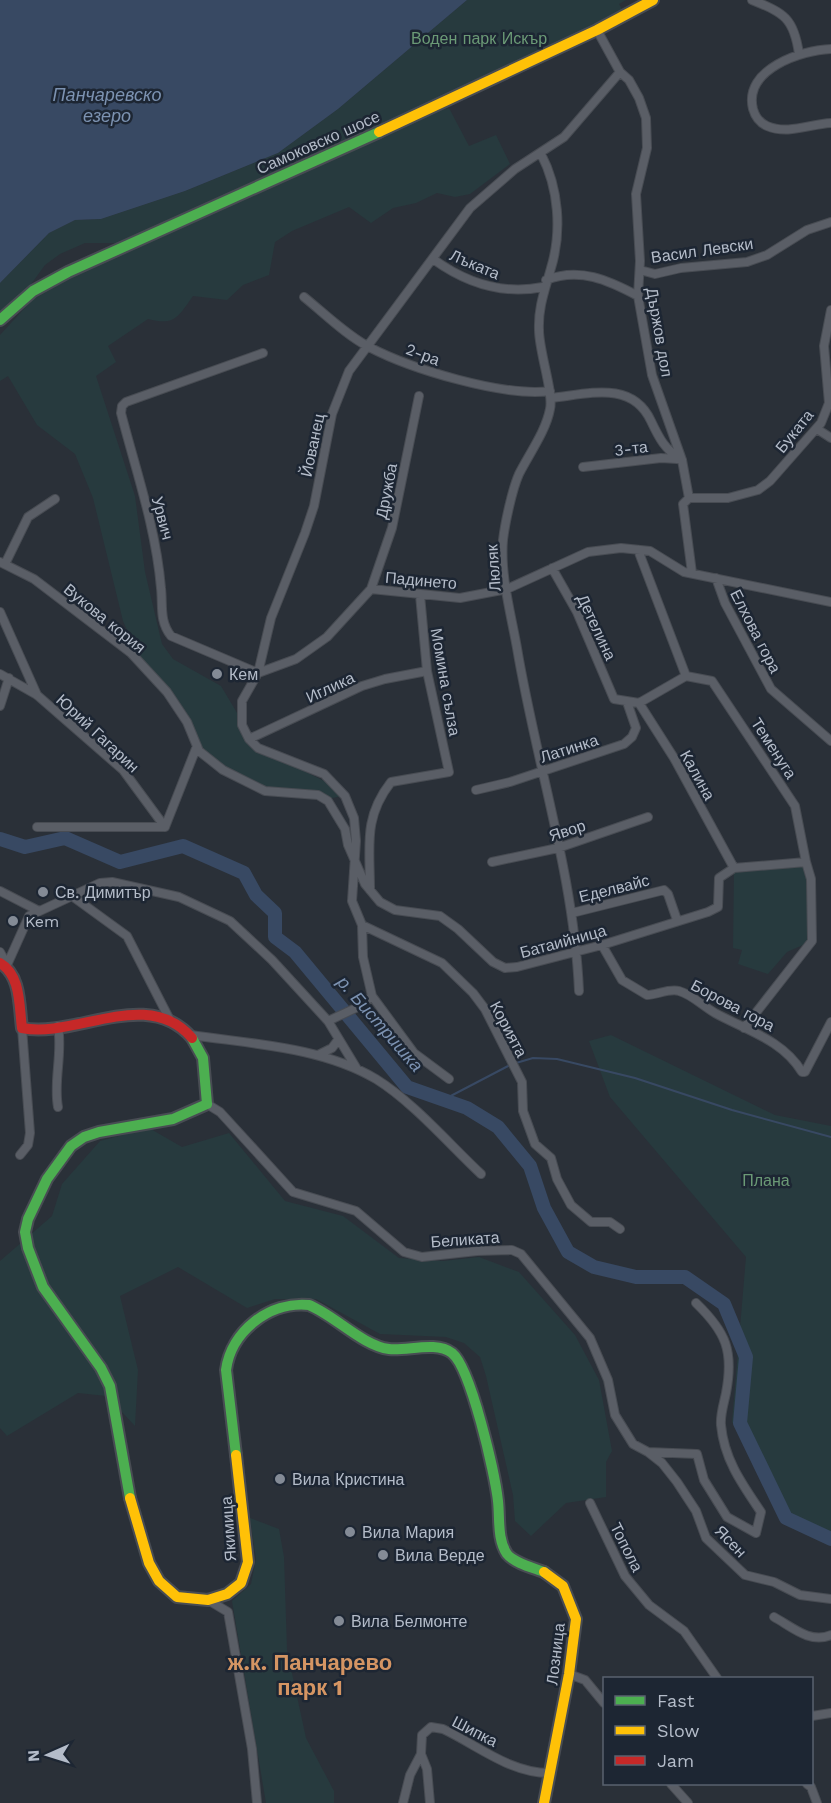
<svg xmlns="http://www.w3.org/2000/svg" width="831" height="1803" font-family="'Work Sans',sans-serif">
<rect width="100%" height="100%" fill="#2a3038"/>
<!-- green -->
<path fill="#273a3e" d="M467,0h159l-7,4 3,5 -43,23 -264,124 -196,87h-34l-25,11 -15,11 -16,22 -29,28v-32l49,-50 26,-13 26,-1 84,-28 93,-38 60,-44z
M449,108l20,38 27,-11 14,29 -40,30 -15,3 -18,-4 -21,10 -23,5 -22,15 -22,-16 -57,24 -17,11 -6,33 -26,10 -16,15 -34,-4c-15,21 -18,30 -45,23l-40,27 8,16 -20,14 39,120 10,76 17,72 11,15 48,27 37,62 76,38 9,10 -16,3 -62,-10 -17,-7 -49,-31 -21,-47 -15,-22 -24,-25 -16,-36 -30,-123 -18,-44 -38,-29 -29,-49 -8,5v-46l32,-35 60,-35 339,-152z
M806,862l6,79 -25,11 -19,22 -30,-10 4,-14 -9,-2 1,-80z
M611,1035l164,80 56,11v413l-45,-21 -54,-96 14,-165 -136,-160 -21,-56z
M149,1128l33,19 47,-14 56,68 58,15 56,42 44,3 36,-4 40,15 56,63 24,45 13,71 -6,11v35l-40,6 -35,33 -16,-15 -2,-26 -27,-119 -6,-19 -16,-14 -18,-6 -66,-3 -64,-35h-41l-28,9 -69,-41 -58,29 18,74 -3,56 -28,-30 -29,-3 -71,43 -7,-8v-167l52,-45 10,-32 38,-43z
M250,1518l29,11 5,28 3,93 19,88 28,53v12h-68l-34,-202 19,-17 5,-25z"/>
<!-- water -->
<path fill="#384963" d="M0,0h467l-129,109 -60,44 -93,38 -84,28 -26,1 -26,13 -49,50z"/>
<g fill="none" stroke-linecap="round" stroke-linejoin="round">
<!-- stream -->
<path stroke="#384963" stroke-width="2" d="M516,1063l17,-5 24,1 78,19 97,32 99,27
M443,1100l67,-35"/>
<!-- river -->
<path stroke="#384963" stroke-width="14" d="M0,839l25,8 40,-9 55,24 63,-16 61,27 12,22 19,18v24l20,15 112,135 60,21 31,19 32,39 14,42 24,44 26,15 42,10h49l39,27 22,53 -6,66 46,95 45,21"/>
<!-- street casing -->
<g stroke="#484c53" stroke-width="10">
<path id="street" d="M752,0c32,13 42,18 47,54
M597,30l23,42 9,8 10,18 7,20 1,30 -11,46 4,67 -2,35 14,79 30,85 7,38 -6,6 9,69
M831,49c-29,1 -88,20 -78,60 2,7 7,14 14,17 21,9 43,-2 64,-3
M541,154c18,34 21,78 10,114 -6,22 -13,39 -12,62 0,22 15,63 11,79 -4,22 -21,45 -31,65 -7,16 -14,49 -16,66 -3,35 8,74 14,108 19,114 57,227 62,343
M433,259c33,24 70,36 110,28
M640,270l15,4 26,-6 66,-6 20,-7 40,-25 24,-8
M546,280c34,-13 62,0 92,16
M304,297c20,16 42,38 65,50 42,22 134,50 181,44
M263,353l-137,49 -4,4 -1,7c15,58 35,115 40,175 2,17 -2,33 10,48l87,37 38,-14 31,-22 44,-48 89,9 47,-9 81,-37 33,-4 29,3 34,21 147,30
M552,398c36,-4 80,-18 99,23 8,17 14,29 31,39
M817,429l14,9
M583,467l78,-9 16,1
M689,498h39l30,-8 12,-9 51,-58 8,-20 -5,-57 7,-36
M638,550l48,126 -47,27
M0,562l34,17 97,74 36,39 20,30 12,29 24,19 42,21 53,4 10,6 17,28 3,16 17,39 15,18 15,8 45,6 18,13 35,33 12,6 12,-1 85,-22 106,-33 10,-5 1,-29 15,-10 -60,-110 -35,-55 -25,-4 -37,-87 -25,-44
M5,564l23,-47 27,-18
M716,578l9,25 46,86 60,52
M371,589l21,-61 27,-132
M0,612l37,83
M0,674l37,21 86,75 42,57
M686,676l26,5 83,125 11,56 -72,6
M0,706l9,-28
M249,739l113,-53 23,-7 42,-8
M476,790l34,-8 114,-38 8,-7 4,-9 -9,-26
M37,827h128l32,-81
M492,862l66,-14 90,-31
M370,890c0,-44 -7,-72 21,-108l58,-10 -22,-101 -7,-76
M0,891l39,20
M72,896l55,40 44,86
M572,913l92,-23 4,4 9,26
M362,925l1,32 9,39 42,57 35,26
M602,945l20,35 25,15c9,0 23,-7 32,-4 12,3 24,15 36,22 31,17 68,27 87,59h3l26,-50
M0,952l7,13
M7,965l22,-49 71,-33 12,-1 67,15 51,24 42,39 56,61 29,48
M328,1021l32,-15 12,-10
M58,1026c5,28 -5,55 0,81
M744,1028l68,-87 -1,-62 -5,-17
M191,1035c61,9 131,12 185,44 37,23 73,65 105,95
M318,1055l14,-7 6,-8
M207,1104l13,8 73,80 63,19 48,41 18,5 55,-6 35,-1 9,4 69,84 18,42 7,35 18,29 15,8 49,2 7,26 23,37 29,16 5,-21c-19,-28 -37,-53 -40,-87 -1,-10 3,-22 5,-32 8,-42 0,-61 -30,-90
M20,1155l8,-10 2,-12 -8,-105
M620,1229l-10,-7h-19l-20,-17 -14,-26 -6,-21 -16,-14 -12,-33 -1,-29 -37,-73 -12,-16 -31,-30 -80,-38 -10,-24 4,-60 -2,-23 -9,-22 -21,-22 -66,-26 -9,-9 -7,-14v-24l16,-28 13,-55 34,-85 9,-27 18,-92 17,-43 121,-163 45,-39 49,-32 56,-65
M648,1452l14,11 15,19 19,29 10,27 39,37 29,7 26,13 31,4
M590,1503l35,73 24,29 35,26 33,47
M208,1600l20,12 24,137 5,54
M774,1617c18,10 36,27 57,18
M569,1674l16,6 19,23
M812,1716l19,-3
M671,1784l17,19
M807,1784l4,3 6,16
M403,1803l7,-28 11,-21
M430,1803l-3,-34 -6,-15 1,-19 9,-8 12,2c34,16 67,44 106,44"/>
</g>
<!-- fast casing -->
<g stroke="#484c53" stroke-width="14">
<path id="fast" d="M0,320l33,-29 35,-19 311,-140
M236,1455l-10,-85c5,-39 44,-69 83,-65 25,10 54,41 80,44 19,2 47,-8 63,4 19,15 43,121 46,148 2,18 -1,38 9,53 7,9 27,14 37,18
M130,1498l-20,-112 -9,-18 -58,-81 -15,-39 -3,-16 3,-13 19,-40 24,-33 13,-9 15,-5 74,-13 34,-15 -4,-46 -11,-20"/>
</g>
<!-- slow casing -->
<g stroke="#484c53" stroke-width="14">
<path id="slow" d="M379,132l218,-102 56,-30
M130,1498l19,65 10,18 18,16 31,3 19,-6 14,-11 7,-21 -12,-107
M544,1803l25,-129 7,-55 -13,-33 -19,-14"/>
</g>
<!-- jam casing -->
<g stroke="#484c53" stroke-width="14">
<path id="jam" d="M0,963c21,12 19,43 22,65 53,11 125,-42 170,10"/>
</g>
<!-- street -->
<use href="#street" stroke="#5a5e66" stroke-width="8"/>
<!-- fast -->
<use href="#fast" stroke="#4caf50" stroke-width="10"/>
<!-- slow -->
<use href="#slow" stroke="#ffc107" stroke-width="10"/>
<!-- jam -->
<use href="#jam" stroke="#c62828" stroke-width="10"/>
</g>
<!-- markers -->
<g fill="#848b96" stroke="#1d2633" stroke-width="2">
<circle cx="217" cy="674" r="6"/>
<circle cx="43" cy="892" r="6"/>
<circle cx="13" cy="921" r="6"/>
<circle cx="280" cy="1479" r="6"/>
<circle cx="350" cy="1532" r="6"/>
<circle cx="383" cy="1555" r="6"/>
<circle cx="339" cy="1621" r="6"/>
</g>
<g text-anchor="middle" stroke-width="5" stroke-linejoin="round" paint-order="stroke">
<!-- park labels -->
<g font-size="16" fill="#6b9a76" stroke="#1d2633">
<text x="479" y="44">Воден парк Искър</text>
<text x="766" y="1186">Плана</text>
</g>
<!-- street labels -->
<g font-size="16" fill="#b4bcc9" stroke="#1d2633">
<text transform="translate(318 142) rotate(-24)" y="6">Самоковско шосе</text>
<text transform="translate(702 250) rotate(-8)" y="6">Васил Левски</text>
<text transform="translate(475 264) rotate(23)" y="6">Лъката</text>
<text transform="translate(660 332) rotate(80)" y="6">Държов дол</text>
<text transform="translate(423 354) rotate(21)" y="6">2-ра</text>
<text transform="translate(794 431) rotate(-51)" y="6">Буката</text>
<text transform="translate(312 445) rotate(-78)" y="6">Йованец</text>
<text transform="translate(631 448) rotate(-7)" y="6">3-та</text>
<text transform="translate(386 491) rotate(-79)" y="6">Дружба</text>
<text transform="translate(163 518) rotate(75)" y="6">Урвич</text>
<text transform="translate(493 568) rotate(-94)" y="6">Люляк</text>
<text transform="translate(421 580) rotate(5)" y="6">Падинето</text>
<text transform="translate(105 618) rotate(39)" y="6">Вукова кория</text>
<text transform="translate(597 627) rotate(65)" y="6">Детелина</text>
<text transform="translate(756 631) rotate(63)" y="6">Елхова гора</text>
<text transform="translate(446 682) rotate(80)" y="6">Момина сълза</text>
<text transform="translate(330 687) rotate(-25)" y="6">Иглика</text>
<text transform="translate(98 733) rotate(43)" y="6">Юрий Гагарин</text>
<text transform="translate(569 748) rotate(-18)" y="6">Латинка</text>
<text transform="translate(774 748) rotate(57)" y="6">Теменуга</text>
<text transform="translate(698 775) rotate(61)" y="6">Калина</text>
<text transform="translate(567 830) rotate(-18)" y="6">Явор</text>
<text transform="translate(614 888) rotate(-14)" y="6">Еделвайс</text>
<text transform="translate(563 941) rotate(-15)" y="6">Батаийница</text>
<text transform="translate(733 1005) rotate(28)" y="6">Борова гора</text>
<text transform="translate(509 1029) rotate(62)" y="6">Корията</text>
<text transform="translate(465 1239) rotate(-4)" y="6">Беликата</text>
<text transform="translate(228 1529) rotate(-94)" y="6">Якимица</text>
<text transform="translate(731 1541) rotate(46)" y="6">Ясен</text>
<text transform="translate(627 1547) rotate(63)" y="6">Топола</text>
<text transform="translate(555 1654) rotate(-83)" y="6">Лозница</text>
<text transform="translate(475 1731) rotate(27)" y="6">Шипка</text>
</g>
<!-- poi labels -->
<g font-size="16" fill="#b4bcc9" stroke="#1d2633" text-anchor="start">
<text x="229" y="680">Кем</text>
<text x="55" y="898">Св. Димитър</text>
<text x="25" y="927">Kem</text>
<text x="292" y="1485">Вила Кристина</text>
<text x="362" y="1538">Вила Мария</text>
<text x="395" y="1561">Вила Верде</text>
<text x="351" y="1627">Вила Белмонте</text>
</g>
<!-- water labels -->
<g font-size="18" font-style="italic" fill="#7c92b1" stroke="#1d2633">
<text x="107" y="101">Панчаревско<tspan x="107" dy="21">езеро</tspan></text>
<text transform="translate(380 1024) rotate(49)" y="6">р. Бистришка</text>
</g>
<!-- district labels -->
<g font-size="22" font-weight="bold" fill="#d59563" stroke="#1d2633">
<text x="310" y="1670">ж.к. Панчарево<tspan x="310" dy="25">парк 1</tspan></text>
</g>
</g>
<!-- legend -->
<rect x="603" y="1677" width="210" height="108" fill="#1d2633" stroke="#59626f" stroke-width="1.5"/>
<rect x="615" y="1696" width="30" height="9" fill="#4caf50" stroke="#59626f" stroke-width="1.5"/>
<text x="657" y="1707" font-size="18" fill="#b4bcc9">Fast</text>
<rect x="615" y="1726" width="30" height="9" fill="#ffc107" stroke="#59626f" stroke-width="1.5"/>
<text x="657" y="1737" font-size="18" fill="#b4bcc9">Slow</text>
<rect x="615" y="1756" width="30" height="9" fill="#c62828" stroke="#59626f" stroke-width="1.5"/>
<text x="657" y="1767" font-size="18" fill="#b4bcc9">Jam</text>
<!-- north arrow -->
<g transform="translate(48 1755) rotate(267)" stroke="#1d2633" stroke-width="4.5" paint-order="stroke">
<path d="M0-4.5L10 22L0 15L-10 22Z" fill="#b4bcc9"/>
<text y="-9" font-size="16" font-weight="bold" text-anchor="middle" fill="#b4bcc9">N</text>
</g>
</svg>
